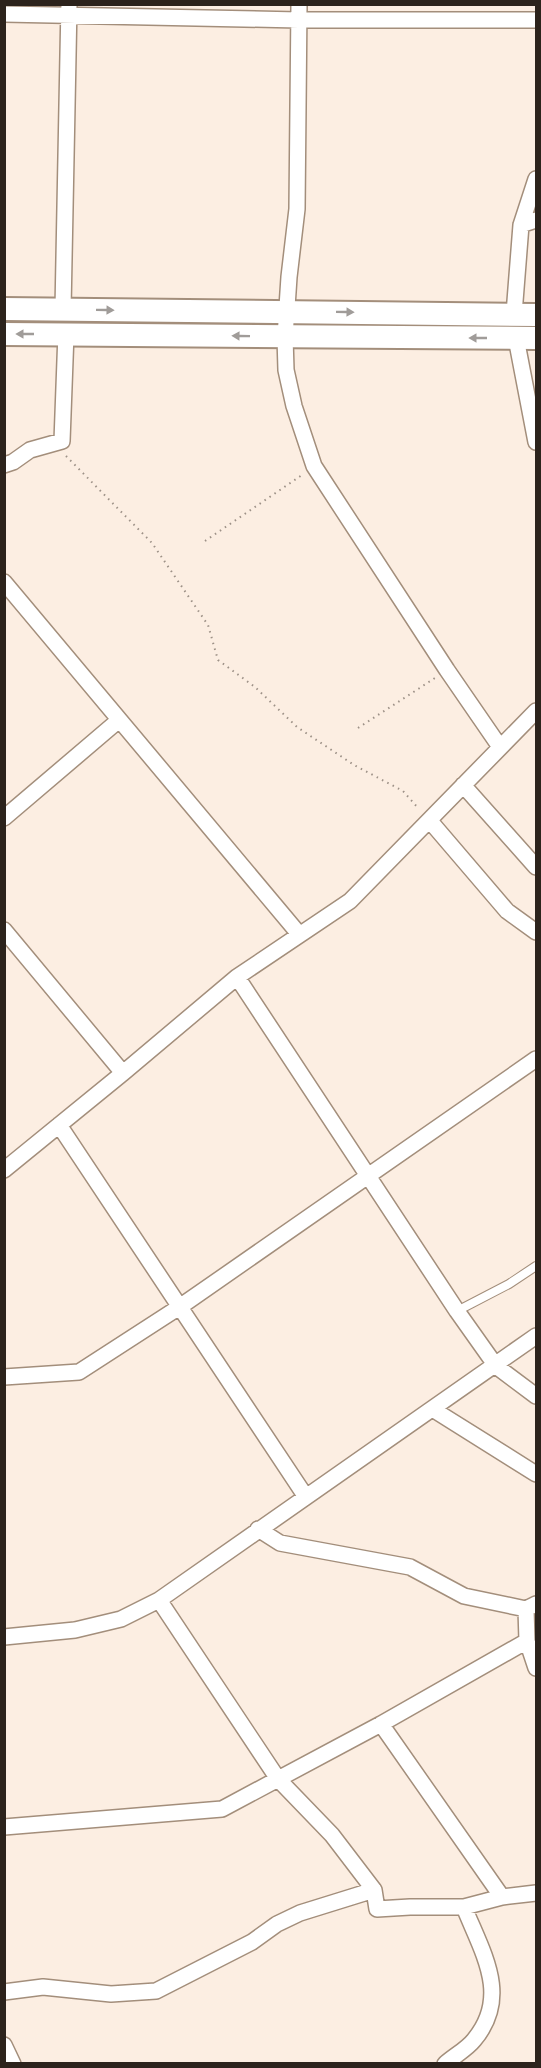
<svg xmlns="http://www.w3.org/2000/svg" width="541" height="2068" font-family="'DM Sans',sans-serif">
<rect width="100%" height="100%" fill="#fceee2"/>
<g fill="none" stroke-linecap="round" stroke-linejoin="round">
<!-- lane casing -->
<g stroke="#a38e7b" stroke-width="10">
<path id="lane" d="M457,1311l52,-27 27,-18"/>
</g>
<!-- street casing -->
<g stroke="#a38e7b" stroke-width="18">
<path id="street" d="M299,4l-2,205 -8,68 -4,60 1,33 8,36 20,60 133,204 53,77
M4,14l295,6h237
M521,225l15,-46
M63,309l6,-305
M514,314l7,-89 15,-5
M516,338l20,104
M4,465l9,-3 17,-12 32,-9 4,-108
M4,582l295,352
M463,785l73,82
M4,818l115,-98
M430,821l77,90 29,21
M4,930l119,143
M237,977l220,334 39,55 40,30
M59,1125l247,372
M4,1170l119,-97 114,-96 113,-76 186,-190
M4,1377l75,-5 102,-66 355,-247
M434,1410l102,64
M258,1529l22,14 130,24 54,29 62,13 10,-5
M159,1600l119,179 54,56 42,55 3,19 33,-2h54l38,-10 34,-4
M526,1609l1,32 9,27
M4,1637l71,-7 46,-11 38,-19 377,-264
M381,1724l121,173
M4,1827l218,-18 159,-85 146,-83
M4,1992l39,-5 68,7 45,-3 96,-49 25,-18 23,-11 74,-23
M4,2045l9,19
M445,2064c9,-8 22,-15 29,-24 37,-44 8,-88 -10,-133"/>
</g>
<!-- secondary casing -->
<g stroke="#a38e7b" stroke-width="26">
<path id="secondary" d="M4,309l532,6
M4,334l532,4"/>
</g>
<!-- path -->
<path stroke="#9d9187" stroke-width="2" stroke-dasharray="1.5 4.5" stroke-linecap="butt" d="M66,456l86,87 56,82 10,35 37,27 42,40 57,38 49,26 16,18
M205,541l97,-66
M358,728l77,-50"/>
<!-- lane -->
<use href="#lane" stroke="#fff" stroke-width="8"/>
<!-- street -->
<use href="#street" stroke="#fff" stroke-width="15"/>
<!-- secondary -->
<use href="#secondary" stroke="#fff" stroke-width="22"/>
</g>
<!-- one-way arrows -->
<defs><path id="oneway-solid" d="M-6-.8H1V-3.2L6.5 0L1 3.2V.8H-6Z" transform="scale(1.5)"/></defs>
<g fill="#a09c99">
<use href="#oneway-solid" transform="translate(105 310) rotate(1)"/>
<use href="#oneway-solid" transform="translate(345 312) rotate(1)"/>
<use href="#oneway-solid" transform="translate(25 334) rotate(180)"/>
<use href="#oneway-solid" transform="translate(241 336) rotate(-179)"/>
<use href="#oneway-solid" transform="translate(478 338) rotate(-180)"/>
</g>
<!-- border -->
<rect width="541" height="2068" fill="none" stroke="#2c231c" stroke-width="12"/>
</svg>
